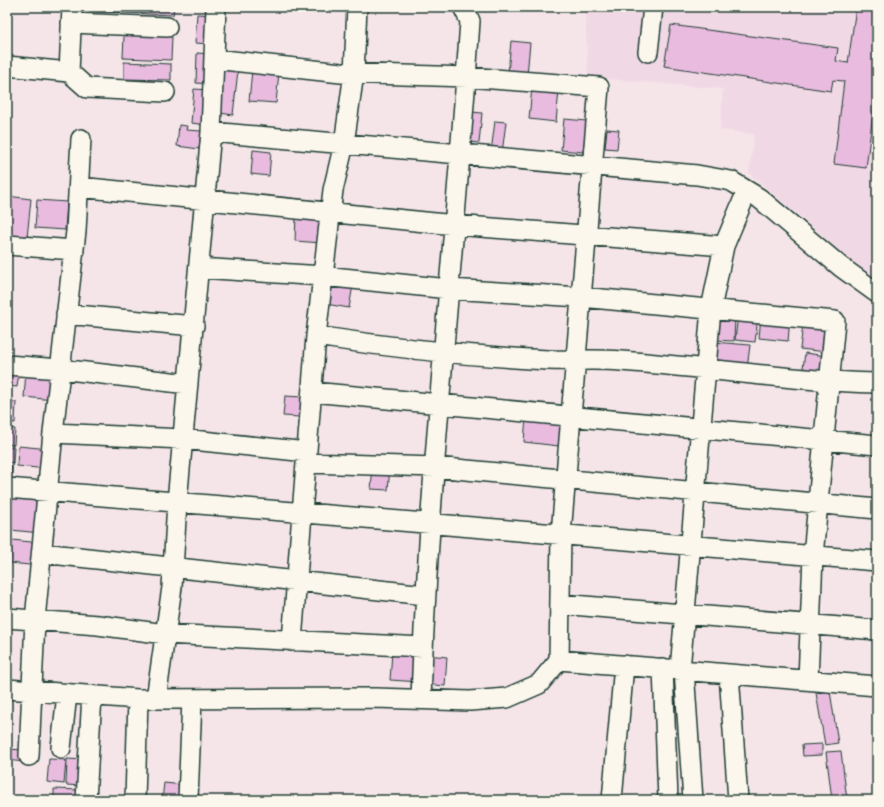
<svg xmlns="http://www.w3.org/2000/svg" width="884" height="807" font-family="Kalam,sans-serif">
<rect width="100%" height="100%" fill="#f5e5e8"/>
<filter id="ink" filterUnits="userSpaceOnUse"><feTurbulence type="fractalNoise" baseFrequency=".025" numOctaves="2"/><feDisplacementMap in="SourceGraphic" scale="8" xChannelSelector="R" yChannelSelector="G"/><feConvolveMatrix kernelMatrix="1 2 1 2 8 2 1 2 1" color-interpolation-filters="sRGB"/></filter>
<g filter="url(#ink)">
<!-- built -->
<path fill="#f1d8e5" d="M585,7h292v275l-128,-109 5,-39 -34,-4 3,-41 -135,-12z"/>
<!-- building -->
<path fill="#e8bbdf" stroke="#1f3d34" d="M80,7h94l-1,8 -93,-4z
M856,7h21v75l-11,86 -32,-4 10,-83 -11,-1 -2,11 -167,-25 7,-41 167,23 -2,13 12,2z
M197,14l16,1 -2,29 -16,-1z
M124,35l48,2 -1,23 -48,-2z
M511,41l19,2 -3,32 -19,-2z
M197,53l13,1 -1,30 -13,-1z
M124,62l47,2v16l-47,-1z
M218,66l20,4 -5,45 -13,-2z
M252,70l27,2 -3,31 -27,-2z
M532,87l27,3 -3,32 -27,-3z
M194,89l15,1 -2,35 -16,-2z
M472,112l10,1 -3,30 -10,-1z
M564,119l23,2 -4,31 -22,-2z
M495,121l11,1 -4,31 -11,-1z
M179,125l8,1 -1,4 15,1 -2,18 -22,-3z
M607,129l12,1 -2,19 -12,-1z
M253,150l18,2 -2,24 -18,-2z
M7,196l24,3 -4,39 -20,-2z
M37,200l30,2 -2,28 -30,-2z
M296,216l27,2 -1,25 -27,-2z
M329,281l24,4 -4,23 -23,-4z
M717,314l18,2 -1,25 -19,-1z
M738,315l20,2 -3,25 -20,-2z
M761,316l29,3 -2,22 -29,-3z
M803,324l27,3 -3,25 -27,-3z
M713,342l37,3 -3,24 -36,-3z
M805,353l21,3 -3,22 -21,-3z
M7,370l12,2 -2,15 -10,-1z
M26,371l30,2 -2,27 -30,-3z
M285,396l17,1 -2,20 -17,-1z
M7,401l9,1 -1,21 -8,-1z
M526,416l36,4 -3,26 -35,-4z
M7,428l8,1 -1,16 -7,-1z
M7,446l7,1 -1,16 -6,-1z
M18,446l32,3 -2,20 -31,-3z
M7,466h5l-2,16 -3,-1z
M373,466l17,1 -2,23 -17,-1z
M12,497l32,3 -3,33 -31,-3z
M12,540l29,3 -2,23 -29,-3z
M392,652l19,2 -1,4 12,1 -2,23 -30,-2z
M427,655l20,2 -2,29 -20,-2z
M830,691l8,52 -13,2 -9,-52z
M822,744v11l-19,1 -1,-11z
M7,749l18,1 -1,12 -17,-2z
M841,751l6,49h-15l-6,-48z
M49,759l17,1 -2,24 -17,-2z
M67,759l18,1 -2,26 -17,-1z
M164,783l20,2 -1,15h-21z
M54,789l26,1v10h-26z"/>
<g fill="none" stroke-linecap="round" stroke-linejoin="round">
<!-- minor casing -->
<g stroke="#1f3d34" stroke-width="22">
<path id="minor" d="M71,23l96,4
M648,52l5,-45
M7,66l62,6 3,-65
M69,72l18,16 78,4
M211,132l5,-125
M79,187l376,38 269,21
M7,245l67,5
M199,268l124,8 126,13 132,8 254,24 -22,235 -5,124
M66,314l128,12
M316,336c77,12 155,20 232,24 24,1 49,-1 73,1 85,6 170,20 256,22
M7,365l53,4 128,15
M312,392l565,53
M53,433l130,6 124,13
M307,463l128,4 442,42
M7,488l870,73
M42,553l383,42
M560,604l317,26
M7,618l91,7 67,9 258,13
M292,641l24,-305 17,-146 11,-46 10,-71 3,-66
M559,660l318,26
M663,668l5,132
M680,670l31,-361 13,-63 23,-55
M684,670l9,130
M729,674l9,126
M7,689l131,10 237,-1 95,3 37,-3 32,-14 20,-24 2,-126 38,-447 -132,-10 -126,-4 -127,-14
M156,699l16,-112 5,-85 34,-370 486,43 34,6 28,17 82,69 36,26
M421,699c8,-226 34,-452 49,-678l-7,-14
M61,748l6,-54
M29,756l6,-136 18,-187 23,-202 5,-92
M86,800l6,-105
M135,800l3,-101
M188,800l4,-101
M612,800l12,-135"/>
</g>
<!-- minor -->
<use href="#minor" stroke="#fbf7ec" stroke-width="19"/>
</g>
</g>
<!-- margin -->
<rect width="884" height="807" fill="none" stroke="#fbf7ec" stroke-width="24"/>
<rect x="12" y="12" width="860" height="783" fill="none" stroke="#1f3d34" stroke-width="1.5" filter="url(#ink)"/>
</svg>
